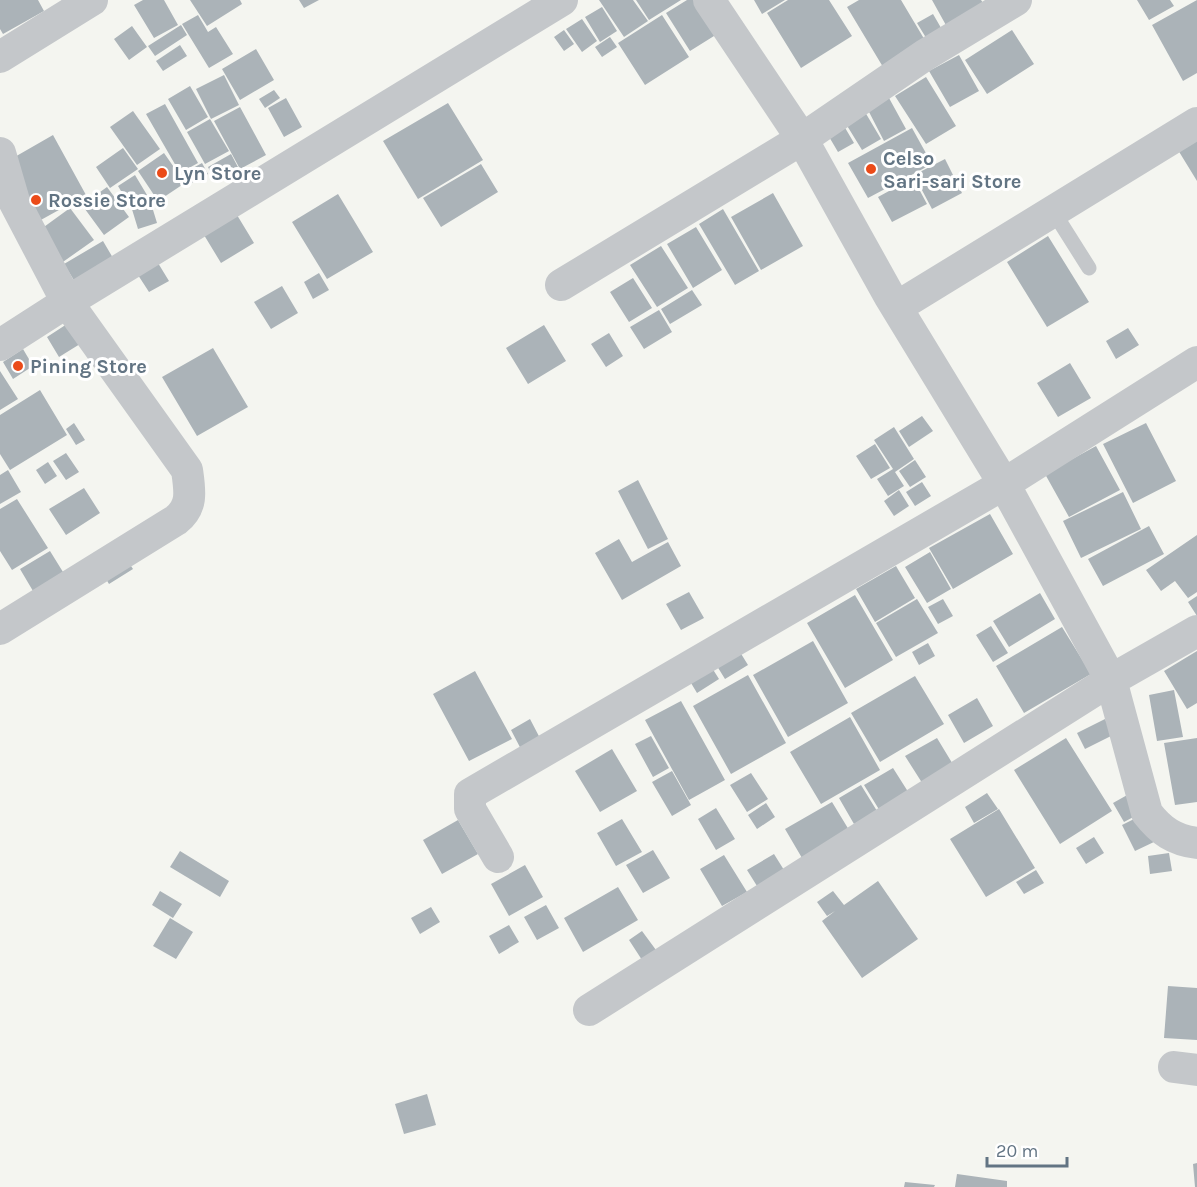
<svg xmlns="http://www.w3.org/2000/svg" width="1197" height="1187" font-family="Karla,sans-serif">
<rect width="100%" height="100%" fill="#f4f5f0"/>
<!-- building -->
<path fill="#abb3b8" d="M0,0h38l6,11 -41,23 -3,-5z
M143,0h21l14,25 -24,13 -20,-33z
M190,0h50l2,4 -35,22z
M299,0h20l-15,8z
M599,0h34l15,21 -24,16z
M636,0h45l-32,20z
M687,0h15l20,31 -32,20 -24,-38z
M754,0h31l-23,14z
M788,0h41l23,36 -51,32 -34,-55z
M859,0h42l25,42 -43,25 -36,-60z
M932,0h49l4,6 -38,21z
M1137,0h33l4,6 -25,14z
M1197,0v73l-14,8 -31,-56z
M602,7l15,24 -17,11 -15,-25z
M933,14l11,19 -16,8 -11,-18z
M198,15l10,17 8,-5 17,27 -24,14 -27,-44z
M662,15l27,42 -44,28 -27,-42z
M582,19l15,22 -15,11 -16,-23z
M181,25l6,10 -32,21 -7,-10z
M132,26l15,21 -18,13 -15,-21z
M564,30l10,14 -10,7 -10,-14z
M1012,30l22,34 -47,30 -22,-34z
M610,37l7,10 -15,10 -7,-10z
M180,45l7,11 -24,15 -7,-10z
M256,49l18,31 -34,20 -18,-31z
M959,55l20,36 -29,16 -21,-36z
M224,75l15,30 -28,14 -15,-30z
M926,77l30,49 -30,18 -31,-48z
M190,86l18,31 -22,13 -18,-31z
M274,90l6,8 -15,10 -6,-9z
M286,98l16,29 -18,10 -16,-29z
M889,98l17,31 -22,12 -16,-31z
M448,103l35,57 -65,39 -35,-58z
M165,104l33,59 -18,10 -34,-59z
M240,107l26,48 -26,14 -26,-48z
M133,111l27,38 -23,16 -27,-38z
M865,112l16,27 -19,11 -16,-26z
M210,119l19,32 -24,13 -18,-32z
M844,126l10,17 -16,9 -10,-17z
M912,128l20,36 -64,34 -20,-35z
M53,135l33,60 -47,26 -33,-59z
M1197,138v43l-19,-31z
M123,148l15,21 -28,19 -14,-21z
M164,153l21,30 -27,18 -20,-30z
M231,154l8,15 -24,13 -7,-15z
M945,159l17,34 -30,16 -18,-34z
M202,163l6,11 -18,10 -6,-11z
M481,164l17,28 -57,35 -18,-29z
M135,175l12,20 -17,11 -12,-20z
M913,178l14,26 -35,18 -14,-25z
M107,187l22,30 -25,18 -22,-30z
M773,193l30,53 -42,24 -30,-53z
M338,194l35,58 -46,27 -35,-57z
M150,200l7,23 -19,6 -7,-23z
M70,208l24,32 -34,24 -23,-32z
M723,209l36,62 -24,14 -36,-61z
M237,215l17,28 -33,20 -17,-28z
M696,227l26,43 -29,18 -26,-44z
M1048,236l41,66 -42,25 -40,-65z
M103,241l10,17 -38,24 -11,-18z
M661,246l27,42 -31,19 -27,-42z
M158,263l11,18 -20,11 -11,-17z
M319,273l10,17 -16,9 -9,-17z
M633,278l19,30 -23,14 -19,-30z
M282,286l16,27 -27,16 -17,-27z
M692,290l10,15 -32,19 -9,-15z
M659,310l13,22 -28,17 -14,-22z
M67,324l13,20 -21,13 -12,-20z
M544,325l22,36 -38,23 -22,-36z
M1128,328l11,17 -23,14 -10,-18z
M609,333l14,23 -17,11 -15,-23z
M213,348l35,59 -51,29 -35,-59z
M23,349l10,17 -20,13 -10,-17z
M1070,363l21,35 -33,19 -21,-34z
M0,371l18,28 -18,11z
M40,390l27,45 -57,35 -10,-16v-39z
M922,416l11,15 -24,16 -10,-16z
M74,423l11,17 -9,5 -10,-16z
M1146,423l30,58 -43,22 -30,-59z
M894,427l20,32 -19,13 9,14 -16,10 -11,-17 16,-10 -19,-29z
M875,444l15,24 -19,11 -15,-23z
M1096,446l24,44 -51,27 -24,-43z
M66,453l13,19 -13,8 -13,-19z
M915,460l11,17 -16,10 -11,-16z
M48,462l9,14 -12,8 -9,-14z
M8,470l13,22 -21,12v-29z
M638,480l30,59 -20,10 -30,-58z
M922,482l9,14 -16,10 -9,-14z
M84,488l16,25 -34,22 -17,-26z
M899,490l10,16 -15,10 -10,-15z
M1123,492l18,37 -60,29 -18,-37z
M17,499l31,49 -36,22 -12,-19v-42z
M990,514l23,40 -60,35 -24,-41z
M1149,526l15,28 -61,32 -15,-27z
M1197,535v57l-9,6 -13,-17 -14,10 -15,-21z
M619,539l13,23 36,-20 13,24 -59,34 -27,-47z
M50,551l13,21 -30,19 -13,-22z
M930,552l21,37 -24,14 -22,-36z
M123,554l10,15 -24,15 -9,-15z
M896,566l19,32 -40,24 -19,-33z
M689,592l15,26 -23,12 -15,-26z
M1040,593l15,26 -46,28 -16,-26z
M855,595l38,65 -48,28 -38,-65z
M1197,596v20l-9,-14z
M917,599l21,34 -42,24 -20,-34z
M943,599l10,17 -15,8 -10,-17z
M991,626l17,27 -15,9 -17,-27z
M1062,627l29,47 -67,39 -28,-47z
M813,641l35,62 -60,34 -35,-62z
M928,643l7,13 -16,9 -7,-13z
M735,644l13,21 -23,14 -13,-21z
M1197,651v52l-10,6 -23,-38z
M707,660l12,19 -22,14 -12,-20z
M475,671l37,68 -43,22 -36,-67z
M748,675l38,68 -55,31 -38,-68z
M915,676l29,48 -64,38 -29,-49z
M1174,690l9,47 -26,4 -8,-46z
M977,698l16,28 -29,17 -16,-28z
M681,701l44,79 -36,20 -44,-80z
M850,717l30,53 -59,34 -31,-52z
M530,719l12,23 -19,11 -12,-23z
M1105,719l8,16 -28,14 -8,-16z
M651,736l18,32 -16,9 -18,-33z
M937,738l20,33 -31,18 -21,-33z
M1066,738l46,73 -52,33 -46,-74z
M1197,738v64l-22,3 -11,-62z
M612,749l25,42 -37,21 -25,-41z
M893,768l19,30 -29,18 -19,-31z
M672,771l19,34 -19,11 -20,-34z
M751,773l17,26 -21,13 -17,-27z
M861,785l16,26 -23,13 -15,-26z
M987,793l11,16 -24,14 -9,-16z
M1129,794l10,20 -15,8 -11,-19z
M832,802l17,28 -47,28 -17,-29z
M766,803l9,14 -18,12 -9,-14z
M716,808l19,31 -19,11 -18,-31z
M999,809l36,59 -49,29 -36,-58z
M1142,815l14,26 -21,10 -13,-26z
M622,819l20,33 -26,14 -19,-33z
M458,820l20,34 -36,20 -19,-34z
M1094,837l10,16 -18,11 -10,-16z
M653,850l17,28 -27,15 -17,-28z
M180,851l49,30 -9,16 -50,-30z
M1169,853l3,18 -22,3 -2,-18z
M774,854l10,16 -27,16 -10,-16z
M724,855l23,37 -25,14 -22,-37z
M525,865l18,32 -34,19 -18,-32z
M1036,870l8,13 -20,11 -8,-12z
M878,881l40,58 -56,39 -40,-57 13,-10 -8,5 -10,-14 16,-11 11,14z
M618,887l20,33 -55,32 -19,-34z
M160,891l22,13 -9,14 -21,-13z
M546,905l13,23 -22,12 -13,-23z
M431,907l9,15 -20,12 -9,-16z
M170,918l23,14 -17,27 -23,-13z
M509,925l10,17 -20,12 -10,-18z
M642,931l14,19 -14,10 -13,-20z
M1168,986l29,2v52l-33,-2z
M427,1094l9,31 -32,9 -9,-30z
M1197,1163v24h-2l-2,-23z
M957,1174l50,7v6h-52z
M905,1182l30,3 -1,2h-30z"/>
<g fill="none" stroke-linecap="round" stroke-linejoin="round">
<!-- lane -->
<path stroke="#c4c7ca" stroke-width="15" d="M1053,211l36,57"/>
<!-- street -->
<path stroke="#c4c7ca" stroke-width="32" d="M709,0l93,139 88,158 114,187 107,196 36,133c14,18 27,27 50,30
M0,57l92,-57
M0,153l14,48 53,101 -67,43
M561,285l241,-146 123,-84 91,-55
M897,307l300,-184
M0,629l176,-109c17,-13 14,-29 11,-50l-120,-168 495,-302
M498,857l-28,-48v-15l534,-310 193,-122
M589,1010l522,-330 86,-49
M1174,1067l23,3"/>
</g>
<!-- markers -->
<g fill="#eb4b19" stroke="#fff" stroke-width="2">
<circle cx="871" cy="169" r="6"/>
<circle cx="162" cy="173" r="6"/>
<circle cx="36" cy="200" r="6"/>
<circle cx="18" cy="366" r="6"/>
</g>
<g text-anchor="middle" stroke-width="6" stroke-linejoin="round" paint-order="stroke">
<!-- poi labels -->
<g font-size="20" font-weight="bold" fill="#627483" stroke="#fff" text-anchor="start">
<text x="883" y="165">Celso<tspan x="883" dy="23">Sari-sari Store</tspan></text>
<text x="174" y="180">Lyn Store</text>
<text x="48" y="207">Rossie Store</text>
<text x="30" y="373">Pining Store</text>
</g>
</g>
<!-- scale -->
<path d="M987 1157v9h80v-9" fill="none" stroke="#627483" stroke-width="3"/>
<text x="996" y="1157" font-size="18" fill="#627483" stroke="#ffffff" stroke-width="4.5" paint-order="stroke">20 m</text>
</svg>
